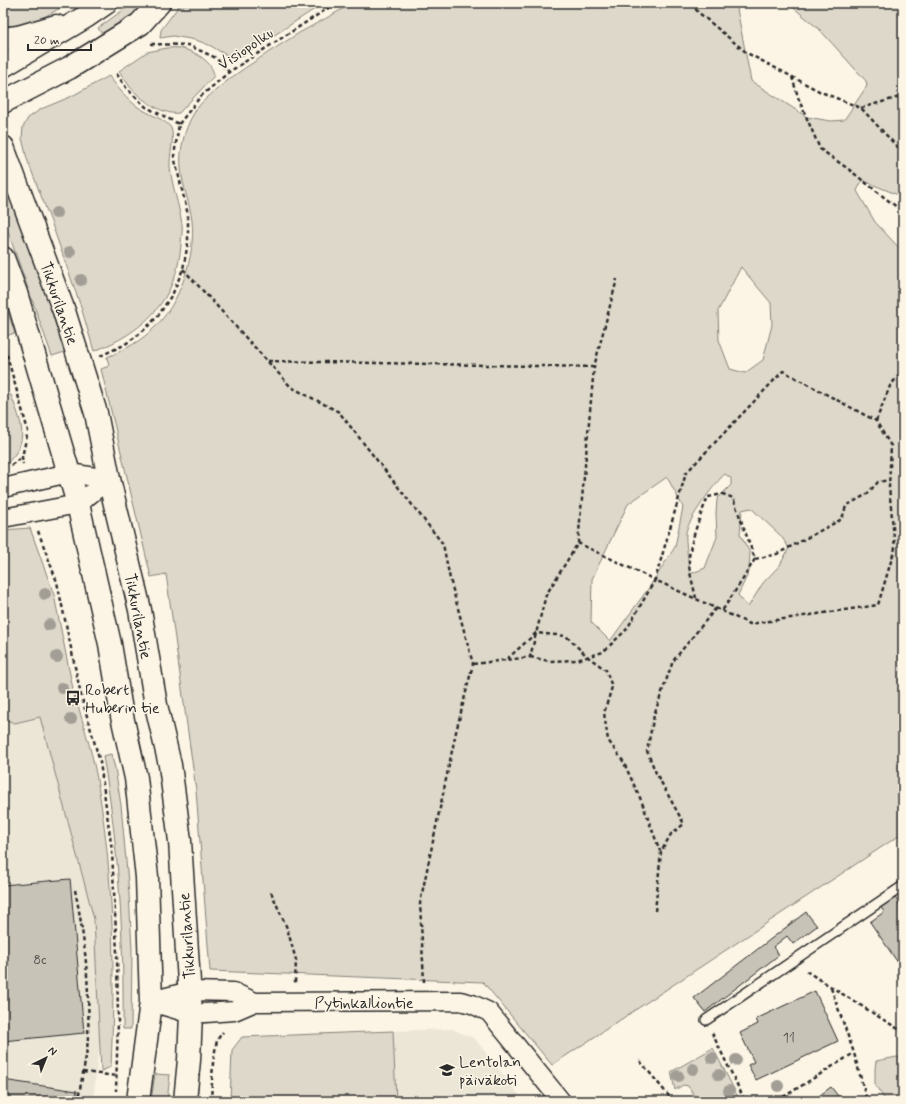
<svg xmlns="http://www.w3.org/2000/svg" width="906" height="1104" font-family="Mynerve,sans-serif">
<rect width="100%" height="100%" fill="#fcf5e5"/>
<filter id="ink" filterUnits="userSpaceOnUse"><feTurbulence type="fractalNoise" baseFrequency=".025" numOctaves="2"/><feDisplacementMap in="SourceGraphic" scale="8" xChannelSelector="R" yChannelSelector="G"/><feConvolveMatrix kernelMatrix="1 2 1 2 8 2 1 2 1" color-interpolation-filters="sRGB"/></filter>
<g filter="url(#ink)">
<!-- built -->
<path fill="#ece6d7" d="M3,619l38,98 38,137 15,65 7,40 -2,87 -6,55h-90z
M452,1029l23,10 49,62h-128l-3,-70z"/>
<!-- green -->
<path fill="#ded8ca" stroke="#84827a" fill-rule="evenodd" d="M3,3h60l1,3c-20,11 -37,22 -61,19z
M133,3h17l-46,34 -6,-9z
M181,3h143l-82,53 -11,2 -20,-12 -15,-6 -23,-4 -13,2 1,-8z
M352,3h394l-9,6 14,72 56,36 24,4 13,-1 23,-34 -1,-5 -46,-51 -32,-27h115v194l-41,-17 -5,11 18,31 28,30v581l-351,232 -69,-83 -273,-11 -14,-181 -30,-216 -15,3 -50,-208 8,-3 -2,-9c18,-7 34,-16 48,-30 25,-24 41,-72 37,-106 -2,-18 -10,-35 -11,-53 -2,-19 4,-40 13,-55 7,-12 18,-19 28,-28 14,-12 31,-22 47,-33 10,-6 20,-13 30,-19 18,-10 36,-19 53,-30zM741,267l30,36 1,22 -9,35 -18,13 -15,-4 -11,-29 -1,-29zM725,474l6,4v7l-14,14 -1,14 1,24 -12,31 -15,6c-1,-10 -5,-32 -4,-41 0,-10 30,-52 39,-59zM667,477l16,30 -8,40 -27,42 -38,52 -19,-19 1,-43 36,-75zM751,508l30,28 8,12 -9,17 -17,18 -15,24 -10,-12 11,-23 1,-19 -10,-19 2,-24z
M167,48c5,0 11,-1 16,1 13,3 30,13 31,27l-35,37c-15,3 -39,-14 -49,-26 -4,-5 -7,-11 -11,-16l28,-19z
M109,76c9,12 17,22 29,31 8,6 29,13 33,21 4,10 -2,28 -1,39 2,19 9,38 12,57 1,7 -1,14 -1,21 -4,55 -38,88 -87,106l-13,-44 -28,-80 -26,-68 -5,-21 1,-11 5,-9 13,-9 29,-12z
M6,183l26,70 33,99 -13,4 -49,-138v-33z
M5,304l10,29 -10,3 -2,-6v-25z
M3,394l8,1c8,22 19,42 1,63 -3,3 -5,6 -9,8z
M30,528l24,67 19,94 -6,2 3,16 8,-2c7,26 16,53 20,80 16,92 17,188 13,282l-10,4 -7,-152 -54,-202 -25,6 -12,-4v-189z
M111,754l4,14 6,37 8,89 3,55 -1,80h-8c1,-92 -4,-182 -20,-273z
M393,1031l3,70h-166l2,-51 10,-13z
M713,1048l27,53h-44v-4l-8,-11 -5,-1 -8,5 -4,-18z
M897,1057l6,2v38l-2,4h-15l-11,-16v-16l1,-8z
M155,1074l15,1 -3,26h-16z"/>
<!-- building -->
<path fill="#c8c3b7" stroke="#2b2b2b" d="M70,879l14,154 -81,8v-156z
M894,896l9,13v61l-33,-48 14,-10 -4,-6z
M806,912l11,14 -24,18 -6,-8 -14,11 6,8 -74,57 -11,-14z
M815,991l23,50 -82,39 -8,-15 6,-3 -14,-29 18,-9 -2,-5z
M3,1080l74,11 -1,10h-73z
M831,1087l11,14h-30z"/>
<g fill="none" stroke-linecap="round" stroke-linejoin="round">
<!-- service casing -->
<g stroke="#2b2b2b" stroke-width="12">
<path id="service" d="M706,1020l197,-134"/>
</g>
<!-- minor casing -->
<g stroke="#2b2b2b" stroke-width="21">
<path id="minor" d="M3,488l66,-15 40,6
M3,518l75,-14 31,-25
M151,1001l39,-10 43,1 22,10
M151,1002l40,12 43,-3 21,-9 205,-1 12,3 17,8 72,89"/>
</g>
<!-- primary casing -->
<g stroke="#2b2b2b" stroke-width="25">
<path id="primary" d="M3,147l61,164 32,102 13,66 31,131 16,95 14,60 10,76 11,173 -2,46 -4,41
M3,258l13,35 62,211 32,140 12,72 14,62 11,99 4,125 -13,99"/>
</g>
<!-- trunk casing -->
<g stroke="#2b2b2b" stroke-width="25">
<path id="trunk" d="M3,39l15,-2 38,-11
M3,66l84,-50 19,-13
M3,102l66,-34 71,-44 19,-21"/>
</g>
<!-- path -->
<path stroke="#2b2b2b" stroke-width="2.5" stroke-dasharray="4 3" stroke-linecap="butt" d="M691,3l7,9 49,41 74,39 40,16 42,45
M151,44l37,1 28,13 13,14
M792,77l7,23 21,49 27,19 56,44
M861,108l42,-12
M179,124l21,-27 29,-25 107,-69
M183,269l108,118 48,25 104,132 7,35 23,85 -17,68 -36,171 4,79
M3,341l25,90 -6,26 1,7
M100,356l24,-11 18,-13 16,-16 15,-23 10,-24 5,-26v-28l-14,-59 5,-32 -33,-17 -19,-18 -11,-16
M268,361l326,6
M3,387l2,-1
M876,421l14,-35 13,-16
M11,465l11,-8
M38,531l19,51 24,113 19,67 12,89 5,102 1,67 -2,71
M755,559l22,-5 65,-35 4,-13 21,-12 11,-12 11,-2
M696,598c-2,-10 -8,-29 -7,-39 0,-14 13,-49 19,-62l15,-3 10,4 22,61 -12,20 -21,32
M530,657l19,4 28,-1 26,-8 24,-23 28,-49 95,44 128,-19 17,-57 -6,-61 2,-41 -15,-25 -93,-50 -97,102 -31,107 -77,-37
M507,659l29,-26 30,3 22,21 18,13 6,17 -8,26 4,27 15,21 18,39 19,51
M473,664l57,-7 16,-62 32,-52 16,-176 23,-88
M73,698l8,-3
M75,890c10,48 15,98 13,147 -1,21 -7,43 -10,64
M271,892l16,36 9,32 -1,23
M655,911l6,-59 10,-18 13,-10 -28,-51 -9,-22 7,-36 19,-54 43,-53
M806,971l97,61
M831,988l23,65 13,48
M712,1033l33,68
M640,1061l33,40
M83,1072l34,4
M211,1101l2,-39 4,-22 6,-8
M777,1101l77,-48"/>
<!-- service -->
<use href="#service" stroke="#fcf5e5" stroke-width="9"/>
<!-- minor -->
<use href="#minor" stroke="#fcf5e5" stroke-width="18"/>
<!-- primary -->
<use href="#primary" stroke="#fcf5e5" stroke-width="22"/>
<!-- trunk -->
<use href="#trunk" stroke="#fcf5e5" stroke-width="22"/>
</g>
<!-- trees -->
<g fill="#a29e95">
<circle cx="56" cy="213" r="6"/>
<circle cx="70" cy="252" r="6"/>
<circle cx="81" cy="280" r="6"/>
<circle cx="45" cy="594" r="6"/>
<circle cx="49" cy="625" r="6"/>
<circle cx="57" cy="657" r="6"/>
<circle cx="62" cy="688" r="6"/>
<circle cx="71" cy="719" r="6"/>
<circle cx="712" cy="1058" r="6"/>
<circle cx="736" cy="1060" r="6"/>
<circle cx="693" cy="1069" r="6"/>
<circle cx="719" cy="1075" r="6"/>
<circle cx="678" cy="1076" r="6"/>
<circle cx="778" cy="1086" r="6"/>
<circle cx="729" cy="1091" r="6"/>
</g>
</g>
<!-- icons -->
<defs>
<g id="bus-bare" transform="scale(1.2)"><path d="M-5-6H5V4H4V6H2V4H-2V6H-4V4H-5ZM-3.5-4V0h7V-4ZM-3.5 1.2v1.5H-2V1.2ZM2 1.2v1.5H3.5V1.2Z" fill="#2b2b2b" stroke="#fcf5e5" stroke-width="2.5" paint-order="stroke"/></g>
<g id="school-bare" transform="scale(1.2)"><path d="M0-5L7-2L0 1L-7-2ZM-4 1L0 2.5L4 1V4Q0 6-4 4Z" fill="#2b2b2b" stroke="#fcf5e5" stroke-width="2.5" paint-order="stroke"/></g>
</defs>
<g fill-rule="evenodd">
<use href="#bus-bare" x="73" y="698"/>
<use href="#school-bare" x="447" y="1070"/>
</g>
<g text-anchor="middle" stroke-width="3" stroke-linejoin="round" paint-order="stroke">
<!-- number labels -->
<g font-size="14" fill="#52514e">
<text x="40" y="964">8c</text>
<text x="789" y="1042">11</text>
</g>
<!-- street labels -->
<g font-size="16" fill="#2b2b2b" stroke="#fcf5e5">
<text transform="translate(245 48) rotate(-34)" y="6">Visiopolku</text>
<text transform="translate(60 303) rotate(71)" y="6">Tikkurilantie</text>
<text transform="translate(139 616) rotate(79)" y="6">Tikkurilantie</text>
<text transform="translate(186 936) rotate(-94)" y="6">Tikkurilantie</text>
<text x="364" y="1008">Pytinkalliontie</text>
</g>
<!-- poi labels -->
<g font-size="16" fill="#2b2b2b" stroke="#fcf5e5" text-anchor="start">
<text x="85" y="695">Robert<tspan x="85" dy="18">Huberin tie</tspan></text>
<text x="459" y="1067">Lentolan<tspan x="459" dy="18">päiväkoti</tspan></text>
</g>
</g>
<!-- margin -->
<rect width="906" height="1104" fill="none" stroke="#fcf5e5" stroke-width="16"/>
<rect x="8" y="8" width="890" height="1088" fill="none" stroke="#2b2b2b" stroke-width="1.5" filter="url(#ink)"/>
<!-- north arrow -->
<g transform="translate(46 1058) rotate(43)" stroke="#fcf5e5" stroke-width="3" paint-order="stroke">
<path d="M0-3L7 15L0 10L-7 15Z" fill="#2b2b2b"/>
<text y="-6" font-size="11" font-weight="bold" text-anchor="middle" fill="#2b2b2b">N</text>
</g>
<!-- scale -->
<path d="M28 44v6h63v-6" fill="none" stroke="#2b2b2b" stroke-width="2"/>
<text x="34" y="44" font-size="12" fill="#2b2b2b" stroke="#fcf5e5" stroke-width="3" paint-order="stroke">20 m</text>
</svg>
